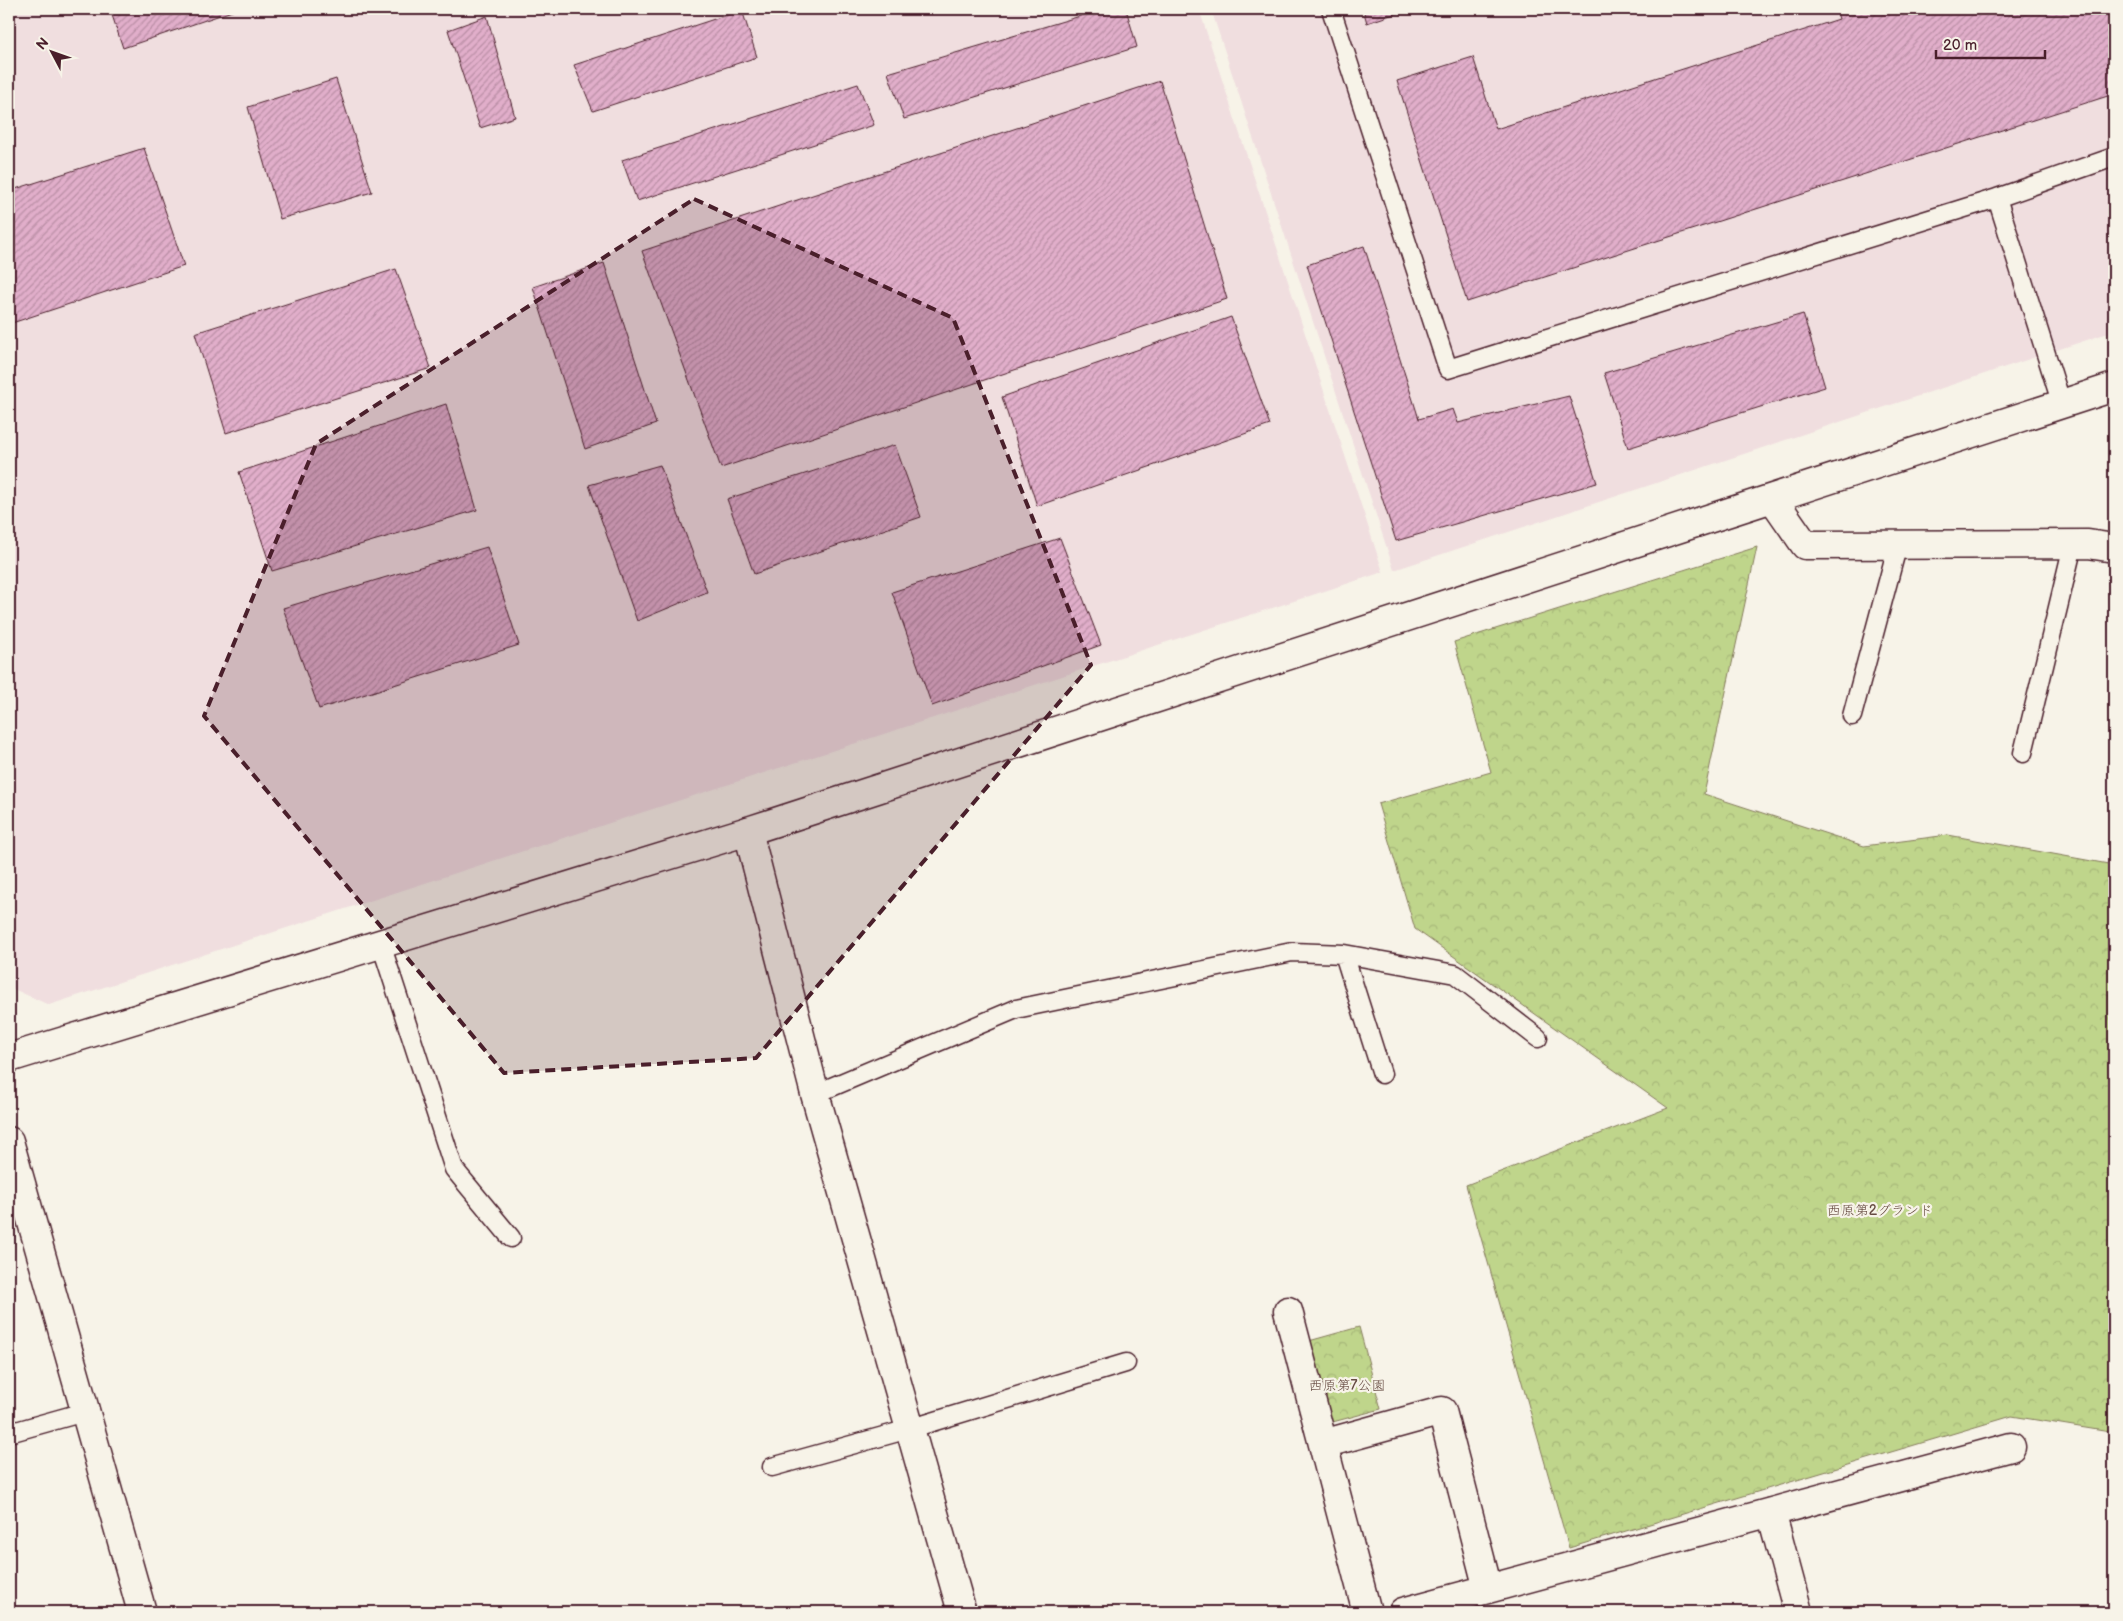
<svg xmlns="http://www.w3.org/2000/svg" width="2123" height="1621" font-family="'Balsamiq Sans','Klee One',sans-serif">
<defs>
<pattern id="forest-crowns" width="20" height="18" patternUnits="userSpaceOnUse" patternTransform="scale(1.25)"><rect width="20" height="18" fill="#bfd58b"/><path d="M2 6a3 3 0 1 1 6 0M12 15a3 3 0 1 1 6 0" fill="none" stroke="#a6b678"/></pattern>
<pattern id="building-hatch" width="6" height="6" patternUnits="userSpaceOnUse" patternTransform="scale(1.25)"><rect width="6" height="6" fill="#e1aeca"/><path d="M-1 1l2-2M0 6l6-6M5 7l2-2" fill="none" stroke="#b88da4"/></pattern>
</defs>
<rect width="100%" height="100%" fill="#f7f3e8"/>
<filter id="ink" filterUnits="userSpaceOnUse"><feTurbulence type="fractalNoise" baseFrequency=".02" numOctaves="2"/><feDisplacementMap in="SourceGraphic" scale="10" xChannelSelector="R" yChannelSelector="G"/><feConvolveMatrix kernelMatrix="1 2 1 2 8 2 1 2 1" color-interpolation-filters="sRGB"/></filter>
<g filter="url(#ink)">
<!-- built -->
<path fill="#f0dedf" d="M9,9h1190l184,563 -1334,433 -40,-18z
M1211,9h903v322l-720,239z"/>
<!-- forest -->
<path fill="url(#forest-crowns)" stroke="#847a5b" d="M1757,547l-53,247 160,52 84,-11 166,30v556l-4,11 -98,-16 -443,132 -103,-363 202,-77 -253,-179 -37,-125 113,-32 -37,-130z
M1359,1327l22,82 -52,14 -20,-82z"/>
<!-- building -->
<path fill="url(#building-hatch)" stroke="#4a1f2b" d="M110,9h128l-115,39z
M1104,9h22l11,38 -233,72 -16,-46z
M1363,9h46l-42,14z
M1836,9h278v85l-647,208 -70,-221 76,-24 23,72 343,-110z
M742,10l15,47 -164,54 -19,-46z
M487,16l28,101 -35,11 -32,-98z
M336,79l36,113 -92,27 -32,-112z
M1160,81l67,218 -506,169 -79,-217z
M858,84l16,41 -237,76 -15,-41z
M144,148l40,118 -175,58v-133z
M1364,246l55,173 34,-10 5,14 111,-27 28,87 -201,58 -89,-276z
M604,263l52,161 -71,25 -52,-162z
M396,269l35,99 -205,65 -31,-100z
M1803,314l22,73 -197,61 -24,-75z
M1231,317l39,108 -233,81 -35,-109z
M446,404l31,106 -205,61 -33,-99z
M895,445l26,72 -167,57 -27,-75z
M660,465l47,127 -70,29 -48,-136z
M1060,538l41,107 -169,61 -40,-114z
M487,547l32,98 -200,64 -36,-101z"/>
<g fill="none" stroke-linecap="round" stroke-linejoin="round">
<!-- service casing -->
<g stroke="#4a1f2b" stroke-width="21">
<path id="service" d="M1331,9l117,360 549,-171 65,207
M1997,198l117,-41
M1852,716l46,-172
M2023,753l50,-208
M381,944l73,225 57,69
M1344,954l38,120
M815,1094l201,-85 276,-57 52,2 111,20 83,64
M9,1433l75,-21
M772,1467l137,-38 217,-66"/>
</g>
<!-- minor casing -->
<g stroke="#4a1f2b" stroke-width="31">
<path id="minor" d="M1773,499l32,46 283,-1 26,4
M748,831l67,263 147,518
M9,1141l133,471
M1288,1311l79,301
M1323,1444l119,-33 46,178
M1771,1512l27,100
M1403,1612l608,-165"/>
</g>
<!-- tertiary casing -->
<g stroke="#4a1f2b" stroke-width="31">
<path id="tertiary" d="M9,1058l739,-227 1366,-444"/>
</g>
<!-- service -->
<use href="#service" stroke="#f7f3e8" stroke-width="18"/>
<!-- minor -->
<use href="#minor" stroke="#f7f3e8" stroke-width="28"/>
<!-- tertiary -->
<use href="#tertiary" stroke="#f7f3e8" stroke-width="28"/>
</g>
</g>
<!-- marked area -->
<path fill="#4a1f2b" fill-opacity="0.2" stroke="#4a1f2b" stroke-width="4" stroke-dasharray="10 6" stroke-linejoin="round" d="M694,199l259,119 138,347 -335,393 -252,15 -300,-357 112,-272z"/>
<g text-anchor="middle" stroke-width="4.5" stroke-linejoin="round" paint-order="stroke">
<!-- park labels -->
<g font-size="14" fill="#674c43" stroke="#f7f3e8">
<text x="1880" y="1215">西原第2グランド</text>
<text x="1347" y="1390">西原第7公園</text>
</g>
</g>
<!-- margin -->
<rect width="2123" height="1621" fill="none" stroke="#f7f3e8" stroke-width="30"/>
<rect x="15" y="15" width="2093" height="1591" fill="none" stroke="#4a1f2b" stroke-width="2" filter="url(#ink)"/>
<!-- north arrow -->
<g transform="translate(52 52) rotate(311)" stroke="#f7f3e8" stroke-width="4" paint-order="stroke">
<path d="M0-4L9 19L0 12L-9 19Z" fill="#4a1f2b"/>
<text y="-8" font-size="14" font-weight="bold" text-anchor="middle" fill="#4a1f2b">N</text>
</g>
<!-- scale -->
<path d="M1936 50v8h109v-8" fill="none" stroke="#4a1f2b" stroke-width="2.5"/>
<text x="1943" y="50" font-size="15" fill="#4a1f2b" stroke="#f7f3e8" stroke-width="4" paint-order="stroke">20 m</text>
</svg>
